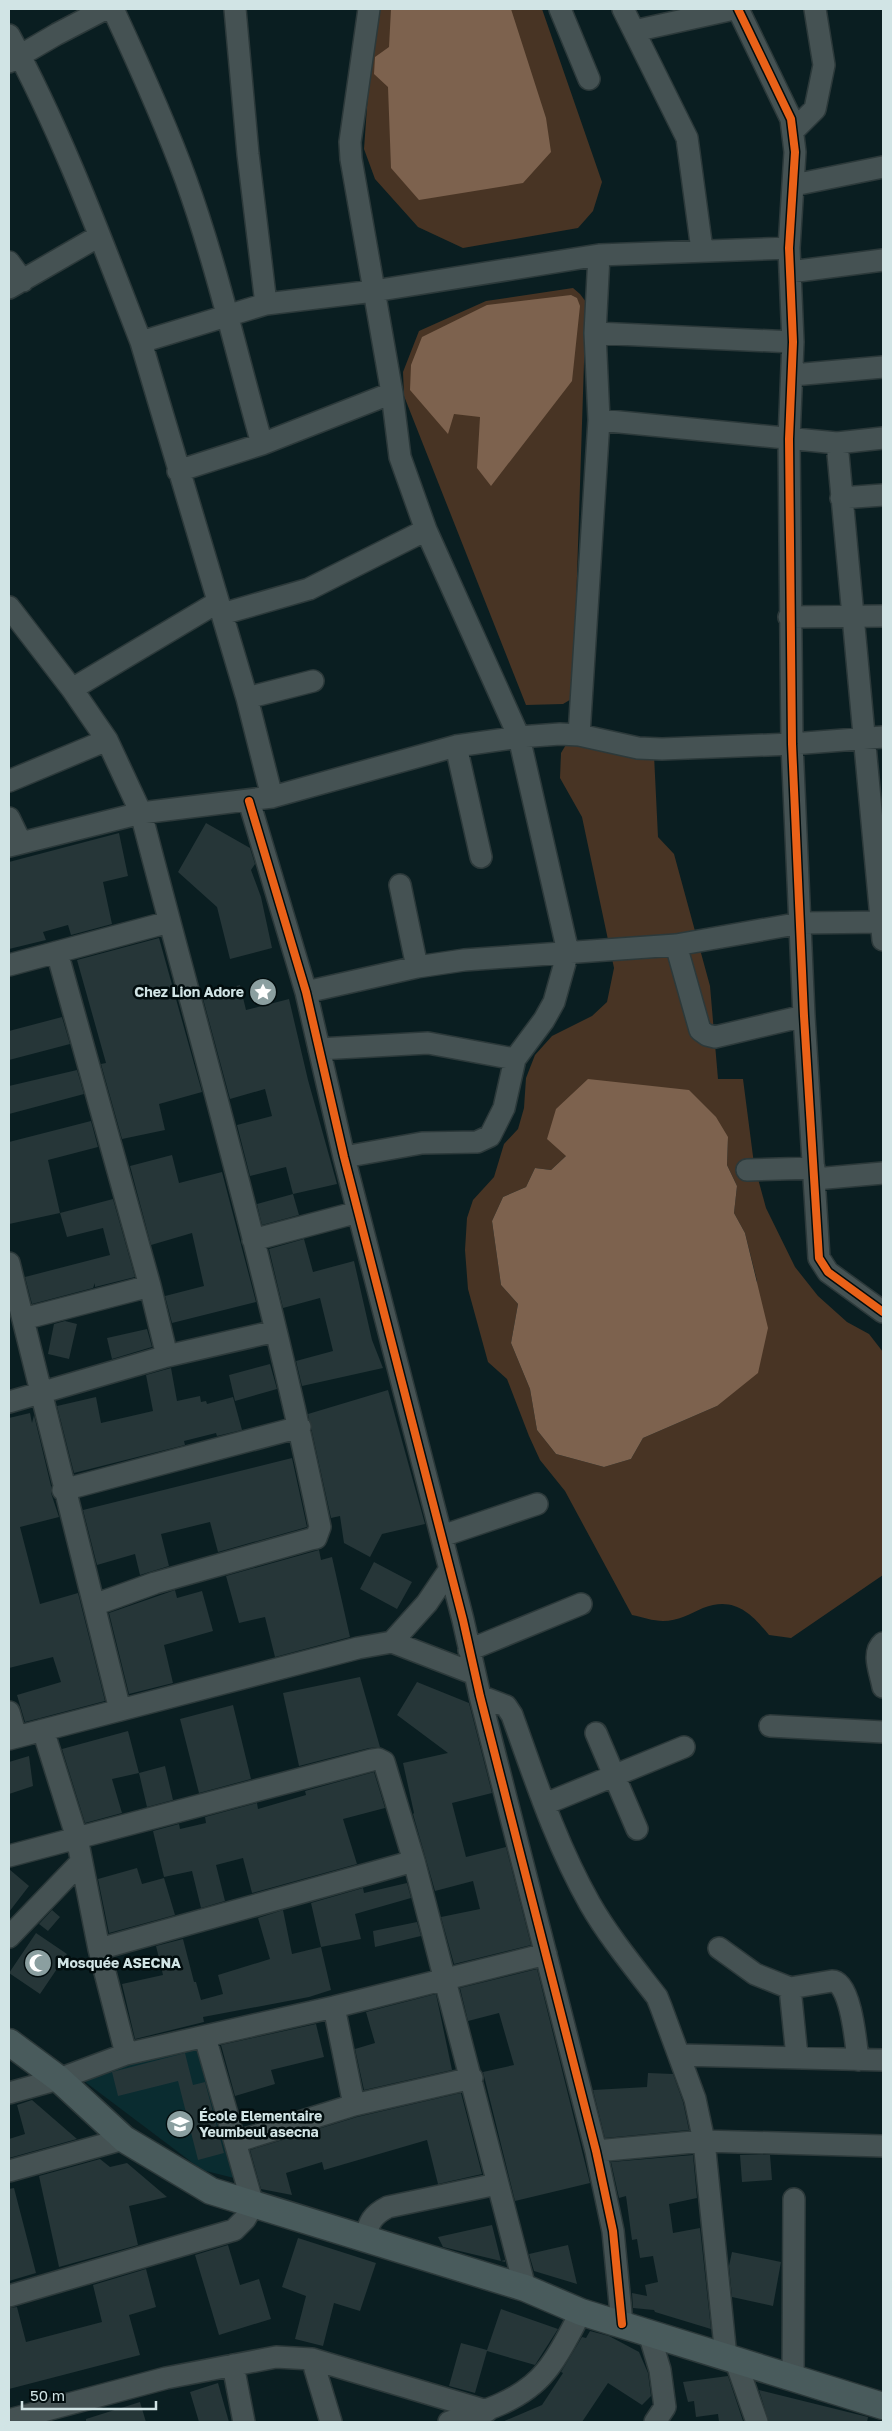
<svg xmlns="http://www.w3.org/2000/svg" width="892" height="2431" font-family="'Golos Text',sans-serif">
<rect width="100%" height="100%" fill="#0a1e21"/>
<!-- built -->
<path fill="#0a2c30" d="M197,2047l37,131 -32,-8 -122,-92z"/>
<!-- green -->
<path fill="#483424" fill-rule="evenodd" d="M374,9h168l60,173 -9,29 -15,17 -115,20 -45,-21 -43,-48 -11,-30z
M573,288l7,6 6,8 -13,396 -10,6 -37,1 -122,-309 -1,-24 16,-41 67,-30z
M570,738l84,17 4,82 16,17 36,132 8,93h25l11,85 12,44 29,59 23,29 29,26 22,12 14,18v223l-92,63 -22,-3c-18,-22 -35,-39 -66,-27 -13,6 -25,13 -40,13 -10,0 -21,-4 -31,-6l-67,-124 -25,-31 -11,-24 -22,-57 -19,-17 -20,-73 -3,-39 2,-32 6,-18 21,-23 10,-33 14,-15 6,-21 2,-30 9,-23 17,-19 40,-20 15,-14 7,-34 -32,-151 -22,-39 1,-25zM728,1137l-1,28 10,21 -3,27 11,20 12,48 -40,125 -74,32 -12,21 -27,8 -48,-13 -19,-24 -7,-41 -19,-46 7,-39 -17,-19 -9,-64 11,-24 23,-10 9,-19 16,2 15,-14z"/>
<!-- water -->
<path fill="#7d624e" d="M391,9h120l35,109 5,34 -28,31 -104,17 -28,-32 -3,-81 -14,-13 1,-17 14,-10z
M571,295l6,3 3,8 -8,75 -81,105 -14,-18 3,-51 -26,-3 -6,20 -38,-44 1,-25 11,-28 65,-32z
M588,1079l101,11 27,27 12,20 -1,28 10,21 -3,27 11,20 23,95 -10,45 -41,33 -74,32 -12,21 -27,8 -48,-13 -19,-24 -7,-41 -19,-46 7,-39 -17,-19 -9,-64 11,-24 23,-10 9,-19 16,2 15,-14 -19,-17 9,-30z"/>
<!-- building -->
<path fill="#263638" d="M206,823l44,25 5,16 -4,6 10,27 11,51 -42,11 -13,-52 -39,-35z
M119,833l9,43 -25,6 9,42 -41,11 -3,-10 -25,7 3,8 -37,9v-87z
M159,938l43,154 -43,12 6,26 -43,9 -21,-75 5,-1 -29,-103z
M240,985l6,25 43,-11 19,81 29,104 -44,10 -7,-27 -36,9 -13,-51 35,-9 -7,-27 -35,10 -28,-104z
M62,1017l8,27 -61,16v-29z
M77,1070l7,24 -75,20v-28z
M91,1121l7,26 -50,13 12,53 -51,11v-82z
M172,1155l7,28 43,-11 34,130 -84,21 -7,-27 39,-10 -12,-53 -41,12 -21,-79z
M293,1194l6,21 -37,10 -5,-21z
M113,1199l22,78 -40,10v-4l-2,5 -61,16 -7,-27 85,-22 -7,-27 -36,9 -7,-24z
M304,1239l9,33 41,-11 18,79 11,28 -81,18 -6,-25 37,-10 -13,-53 -37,10 -14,-59z
M65,1321l12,3 -8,35 -21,-5 6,-30z
M147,1329l5,18 -40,12 -5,-21z
M270,1364l7,25 -42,12 -6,-26z
M171,1368l6,33 23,-5 1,6 5,-1 1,3 26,-7 9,33 -25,6 -1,-3 -32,8 1,4 -111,28 -17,-67 39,-9 5,26 52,-12 -7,-36z
M388,1390l37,134 -43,10 -12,23 -26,-14 -4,-27 -9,2 -23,-104z
M30,1413l2,10 2,-8 17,71v7l8,24 -39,10 20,77 38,-11 27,108 -80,21 -8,-27 44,-13 -8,-25 -44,11v-250z
M292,1458l15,69 -89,25 -8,-30 -49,12 8,32 -29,9 -5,-21 -38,11 -14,-55z
M319,1550l2,10 11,-3 18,80 -75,20 -10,-40 -26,6 -13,-47z
M374,1562l38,20 -15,27 -37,-20z
M175,1590l2,8 25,-7 11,40 -49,14 9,38 -44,11 -20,-81z
M360,1677l20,70 -11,1 -70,18 -16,-73z
M417,1682l52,21 23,90 -40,10 14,54 40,-10 25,98 -77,19 -13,-47 39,-8 -7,-28 -38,10 -22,-77 1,-1 -11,-50 45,-10 -51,-38z
M233,1705l18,74 -52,14 -19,-74z
M128,1731l11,42 -27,6 10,34 -37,10 -23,-74z
M29,1756l4,30 -24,8v-32z
M165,1766l8,34 -26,7 -8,-34z
M374,1772l11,36 -42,11 14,45 -105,29 -9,-35 -27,7 9,36 -24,7 -9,-37 -28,6 -11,-46 26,-7 1,5 26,-6 -1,-6 52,-14 1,6 48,-14 -1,-4z
M137,1868l5,16 22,-6 11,37 -66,18 -11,-54z
M9,1869l20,17 -20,26z
M407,1883l4,15 -56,16 6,25 -40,8 -10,-44 52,-15 1,5z
M52,1910l8,7 -12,14 -9,-7z
M283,1910l9,44 29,-7 10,43 -22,7 -106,20 1,5 -69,17 -13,-55 41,-9 -7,-29 27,-7 11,43h2l5,18 22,-6 -5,-19 52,-16 -12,-41z
M417,1922l4,14 -46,11 -2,-16z
M36,1933l31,21 -27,40 -31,-21z
M537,1969l53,214 -75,18 -32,-129 31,-7 -15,-52 -31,8 -8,-33z
M436,1994l16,76 -88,20 -9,-41 20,-6 -9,-31z
M316,2024l8,33 -53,13 4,14 -40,12 -14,-51z
M185,2053l8,32 12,-3 19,71 -26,7 -20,-79 -60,15 -6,-24z
M648,2073l25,1 10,28 6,28 -84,8 -12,-48 54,-3z
M461,2093l21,81 -44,10 -11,-44 -103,30 -2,-8 -36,11 6,22 -31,-6 -11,-39 107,-33z
M32,2100l45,39 -68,19v-19l16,-5 -8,-29z
M693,2155l4,43 -28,6 4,29 27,-5 11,101 -56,-17 -1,-2 -21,-2 -1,-15 15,3 -2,-11 13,-3 -5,-26 -13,2 -3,-19 -5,1 -6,-44 -7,2 -8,-36z
M740,2155h30l2,25 -30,2z
M100,2159l10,8 17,-4 40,34 -38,9 9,39 -79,22 -20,-91z
M14,2188l22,85 -27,8v-92z
M492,2225l9,36 4,-1v2l-62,-15 -5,-10z
M298,2238l78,25 -16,48 -26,-8 -11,43 -28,-7 11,-43 -24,-9z
M228,2245l12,40 19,-6 12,40 -52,16 -24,-80z
M568,2245l9,39 -43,-13 -5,-17z
M732,2252l49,10 -8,44 -41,-9 -3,-31z
M146,2269l10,38 -27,8 11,40 -131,34v-81l8,-1 9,35 76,-20 -9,-37z
M501,2309l57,20 -23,36 -48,-14 -12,42 -26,-7 12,-43 26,7z
M590,2331l19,5 30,16 9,21 3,23 -9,9 -34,-22 -26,39h-80l40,-17 21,-32 -2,-1 21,-35 4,1z
M728,2376l15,45 -24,1 -1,-8 -22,3 -2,-16 -6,1 -5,-20z
M218,2383l11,39h-30l-9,-30z
M759,2390l109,27 -1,5h-98z
M140,2402l6,20h-60v-3z"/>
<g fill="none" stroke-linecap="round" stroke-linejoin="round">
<!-- minor casing -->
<g stroke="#2c393a" stroke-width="24">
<path id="minor" d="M113,9c26,56 52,113 73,171 31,86 51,176 76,264
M235,9l13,145 18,150
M560,9l29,70
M623,9l64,129 15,112
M738,9l53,110 4,33 -6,96 4,94 -4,97 3,305 12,272 15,242 9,14 55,40
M634,31l100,-22
M9,35c53,98 92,204 132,307l125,-38 108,-13 225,-36 190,-7
M9,62l48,-28 48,-25
M794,130l21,-21 9,-44 -9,-56
M794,185l89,-18
M9,262l14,19
M790,272l93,-12
M9,288l90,-52
M595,333l198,9
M141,342l106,356 25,99
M793,375l90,-8
M599,420l238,23 46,-5
M837,443l46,497
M178,471l84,-27 130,-51
M841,498l42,-3
M9,607l63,82 35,51 34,73c62,238 130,474 179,714l-4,11 -5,1 -156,44 -61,22
M222,614l87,-25 117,-59
M789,617l94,-1
M72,689l146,-87
M247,698l66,-17
M579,735l20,-315 -4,-87 4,-78
M456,746l25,111
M9,781l98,-41
M249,801l57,191 38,165 119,463 17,76 116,455 17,80 9,93
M9,818l12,25
M9,846l132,-33 131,-16 184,-51 63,-9 41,-3 19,1 59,13 24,1 130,-5 91,-7
M400,885l17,82
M676,945l24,85 7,5 8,2 89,-21
M57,952l93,334 17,70
M9,965l160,-43
M306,992l111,-25 47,-7 212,-15 125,-22 82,-1
M319,1049l109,-6 87,16
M344,1157l78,-14 55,-1 13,-6 14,-28 11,-49 29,-39 10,-18 14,-50 -49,-215 -93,-207 -26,-73 -8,-64 -41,-234 -1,-17 19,-133
M747,1170l67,-2
M815,1179l68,-6
M253,1240l105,-28
M9,1263l111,447
M23,1319l127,-33
M9,1402l158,-46 109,-25
M63,1490l237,-63
M442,1536l95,-32
M392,1642l35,-39 23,-34
M883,1643c-12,10 -2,31 0,44
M469,1650l112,-46
M480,1696l26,10 6,9c23,64 44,129 78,189 19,33 44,63 67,93l4,10 34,92 9,42 22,216
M9,1712l7,25
M770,1726l113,6
M43,1730l34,108 22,111 27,105
M596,1733l41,96
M9,1739l349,-91 34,-6 83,32
M545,1804l139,-57
M9,1856l363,-96 6,-1 6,3 30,99 111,427
M9,1937l72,-75
M719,1948l36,26 35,14 7,69
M99,1949l315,-88
M790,1988l42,-7c19,0 24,63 26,79
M334,2007l20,98
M679,2055l204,5
M9,2093l50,-14 67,-25 208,-47 212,-53
M235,2142l119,-37 118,-27
M596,2151l108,-10 179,5
M9,2171l115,-32
M365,2239c4,-17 7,-24 23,-32l109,-23
M9,2296l225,-66 11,-11 8,-14 -48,-168
M649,2333l11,37 5,37 -10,15
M312,2359l19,63
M735,2359l22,63
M233,2365l11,57
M793,2377l1,-178
M9,2420l157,-42 110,-21 36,2 175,52
M449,2422c34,-10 74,-22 97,-51 15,-18 24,-39 35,-59"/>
</g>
<!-- major casing -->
<g stroke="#2c393a" stroke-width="29">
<path id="major" d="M9,2042l50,37 65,60 87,52 314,97 56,24 302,94"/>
</g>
<!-- minor -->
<use href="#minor" stroke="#455253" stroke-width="21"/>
<!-- major -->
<use href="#major" stroke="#495b5c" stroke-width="26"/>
<!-- cycleway casing -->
<g stroke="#020d0e" stroke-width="11">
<path id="cycleway" d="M738,9l53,110 4,33 -6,96 4,94 -4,97 3,305 12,272 15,242 9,14 55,40
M249,801l57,191 38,165 119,463 17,76 116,455 17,80 9,93"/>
</g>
<!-- cycleway -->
<use href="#cycleway" stroke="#ea6118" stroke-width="8"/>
</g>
<!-- icons -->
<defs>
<g id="sight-disc" transform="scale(1.4375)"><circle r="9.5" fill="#8b9fa0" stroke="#020d0e"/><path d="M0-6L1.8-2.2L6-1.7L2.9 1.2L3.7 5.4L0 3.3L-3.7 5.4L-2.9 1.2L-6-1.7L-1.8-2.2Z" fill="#fff"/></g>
<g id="mosque-disc" transform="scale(1.4375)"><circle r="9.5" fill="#8b9fa0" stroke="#020d0e"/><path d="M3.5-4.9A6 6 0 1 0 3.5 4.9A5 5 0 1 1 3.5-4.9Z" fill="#fff"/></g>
<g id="school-disc" transform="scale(1.4375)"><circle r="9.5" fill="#8b9fa0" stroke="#020d0e"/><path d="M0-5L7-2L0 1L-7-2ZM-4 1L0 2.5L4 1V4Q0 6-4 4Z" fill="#fff"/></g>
</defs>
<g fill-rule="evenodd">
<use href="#sight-disc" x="263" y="992"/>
<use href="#mosque-disc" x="38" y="1963"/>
<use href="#school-disc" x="180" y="2124"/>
</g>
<g text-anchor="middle" stroke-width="5" stroke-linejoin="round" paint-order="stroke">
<!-- poi labels -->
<g font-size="14" font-weight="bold" fill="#d1e4e5" stroke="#020d0e" text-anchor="start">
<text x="244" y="997" text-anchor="end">Chez Lion Adore</text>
<text x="57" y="1968">Mosquée ASECNA</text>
<text x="199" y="2121">École Elementaire<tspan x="199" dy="16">Yeumbeul asecna</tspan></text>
</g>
</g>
<!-- border -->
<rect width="892" height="2431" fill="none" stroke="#d1e4e5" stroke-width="20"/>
<!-- scale -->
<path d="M22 2401v8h134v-8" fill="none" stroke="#d1e4e5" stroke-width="2.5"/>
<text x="30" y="2401" font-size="15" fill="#d1e4e5" stroke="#020d0e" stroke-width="4" paint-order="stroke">50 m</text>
</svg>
